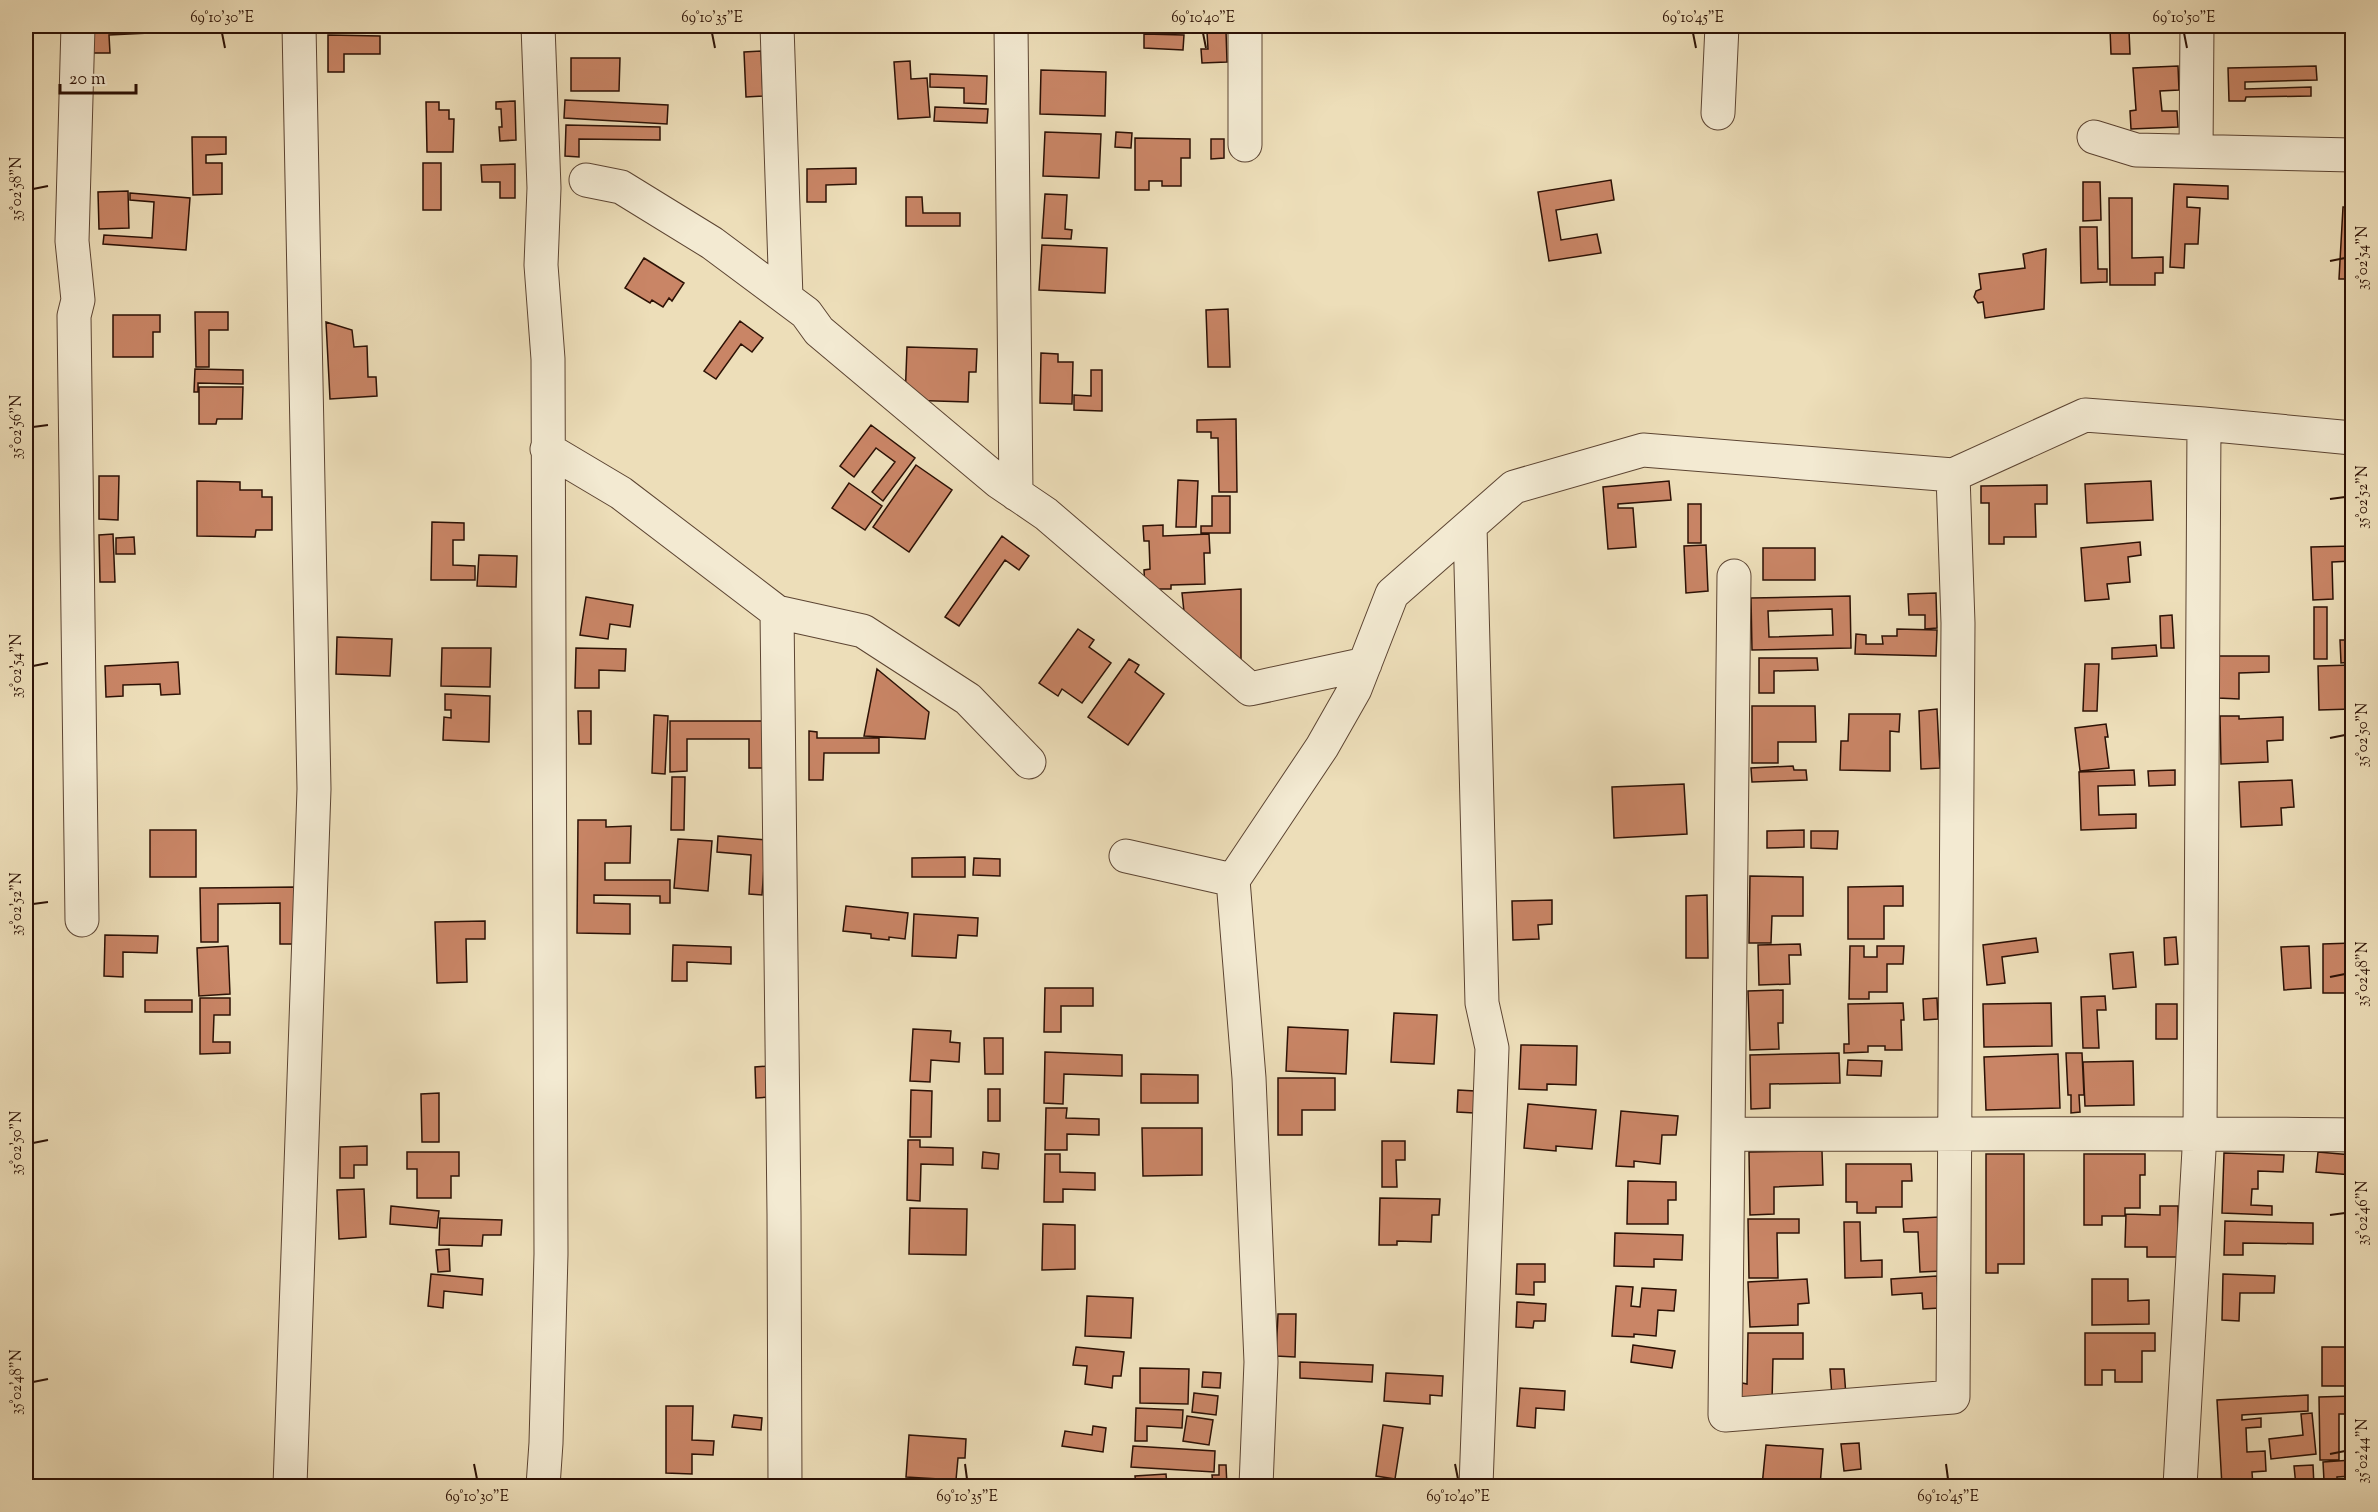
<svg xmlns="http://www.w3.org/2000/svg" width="2378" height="1512" font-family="'Sorts Mill Goudy',serif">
<rect width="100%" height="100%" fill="#eddeb9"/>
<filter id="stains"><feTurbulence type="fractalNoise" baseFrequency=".00333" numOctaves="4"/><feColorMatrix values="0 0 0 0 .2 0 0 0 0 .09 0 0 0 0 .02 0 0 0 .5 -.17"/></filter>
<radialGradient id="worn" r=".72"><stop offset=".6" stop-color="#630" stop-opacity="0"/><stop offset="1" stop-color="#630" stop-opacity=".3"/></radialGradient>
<!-- building -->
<path fill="#c98566" stroke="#2c1105" stroke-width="1.5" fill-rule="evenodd" d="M92,26h57v7l-40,2 1,18h-17z
M1147,26h39v3l-39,-1z
M2101,26h40v3l-12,1 1,24h-19l-1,-25 -9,1z
M1226,31l1,31 -25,1 -1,-14h7l-1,-17z
M1144,34l40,1 -1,15 -39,-2z
M328,35l52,1v18h-36v18h-16z
M761,51l2,45 -17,1 -2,-45z
M571,58h49l-1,33h-48z
M910,61l1,18 16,-1 3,39 -32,2 -4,-57z
M2178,66l1,24 -19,1 2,20h15l1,16 -47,2 -1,-18 6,-1 -3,-42z
M2316,66l1,14 -72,2v7l66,-2v9l-65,1 -1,4h-16l-1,-33z
M1041,70l65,2 -1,44 -65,-2z
M930,74l57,2 -1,28 -22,-1v-15l-34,-1z
M565,100l103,5 -1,19 -103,-6z
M515,101l1,39 -16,1 -1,-14h3l-1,-18h-5v-7z
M426,102h13v8h10v9h5l-1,33h-26z
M935,107l53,2 -1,14 -53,-2z
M566,125l94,2v13l-81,-1v18l-14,-1z
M1045,132l56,2 -2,44 -56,-2z
M1116,132l16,1 -1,15 -16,-1z
M192,137h34v17l-20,1v8h16v31l-29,1z
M1135,138l55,1v19h-9v28h-19v-5h-13v9h-14z
M1211,139h13v19l-13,1z
M423,163h18v47h-18z
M515,164v34h-15v-16h-18l-1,-17z
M856,168v16l-30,1v17h-19v-33z
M1611,180l3,20 -58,10 5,30 36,-6 4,19 -52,8 -11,-69z
M2083,182h17l1,38 -18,1z
M2174,184l54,2v13l-41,-2v10l13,1 -2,36h-13l-1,24 -14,-1z
M128,191l1,37 -30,1 -1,-37z
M130,193l60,5 -4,52 -83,-6 1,-9 48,3 2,-36 -24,-2z
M1045,194l22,1 -2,34 7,1 -1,9 -29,-1z
M906,197h16l1,16h37v13h-54z
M2109,198h23v60l31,-1v16h-8v12h-45z
M2343,207h9v72h-13z
M2080,227h17l1,42h9v13l-26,1z
M1042,245l65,3 -2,45 -66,-3z
M2046,249l-2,60 -59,9 -2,-16 -5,1 -4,-6 2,-6 5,-2 -2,-15 46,-6 -2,-14z
M644,258l40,25 -12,18 -3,-3 -6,9 -11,-7 -2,3 -25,-15z
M1228,309l2,58h-22l-2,-57z
M195,312h33v18h-19v37h-13z
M113,315h47v17h-7v25h-40z
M740,321l23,17 -11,14 -11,-8 -25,35 -12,-8z
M326,322l26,8 2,17 13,-1 1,31h8l1,19 -47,3z
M907,347l70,2 -1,23h-7l-1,30 -63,-2z
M1041,353l17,1v8h15l-1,42 -32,-1z
M195,369l48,1v14l-45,-1v9h-4z
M1091,370h11v41l-28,-1v-15l17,1z
M199,387h44l-1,32h-25l-1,5h-17z
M1236,419l1,73h-18l-1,-54h-7v-6h-14v-12z
M871,425l44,33 -32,43 -11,-9 23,-30 -19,-14 -22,29 -14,-11z
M916,465l36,25 -43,62 -36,-25z
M99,476h20l-1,44 -19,-1z
M1178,480l20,1 -2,46h-20z
M197,481l43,1v8h22v7h10v33h-16l-1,7 -58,-1z
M1669,481l2,19 -53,4v4h15l3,39 -28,2 -5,-62z
M2151,481l2,39 -66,3 -2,-39z
M849,483l33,23 -17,24 -33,-22z
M2047,485v19h-12l1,33h-32v7h-15v-41h-8v-17z
M1212,496h18v37h-29v-7h11z
M1688,504h13v39h-13z
M432,522l32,1v17h-11v25l22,1v14h-44z
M1163,525v11l46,-2 1,19h-6l1,31 -34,1v4h-26l-1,-19 6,-1 -1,-28h-5l-1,-15z
M113,534l2,48h-15l-1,-47z
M1002,536l27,20 -10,14 -14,-10 -46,66 -14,-9z
M134,537l1,17h-19v-16z
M2140,542l1,13 -13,2 2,25 -23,2 2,15 -24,2 -4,-53z
M1706,545l2,46 -22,2 -2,-47z
M2352,546v15l-20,1 1,37 -20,1 -2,-53z
M1763,548h52v32h-52z
M479,555l38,1 -1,31 -39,-1z
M1241,589v78l-56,-46 -3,-28z
M1936,593l1,35 -12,1v-14h-16l-1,-21z
M1850,596l1,52 -99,2 -1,-52zM1832,609l1,26 -64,2 -1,-26z
M586,597l47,8 -3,22 -20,-3 -2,15 -28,-4z
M2314,607h13v52h-13z
M2172,615l2,33h-13l-1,-32z
M1078,629l16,11 -5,7 22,16 -29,40 -20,-14 -4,7 -19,-13z
M1897,629l40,1 -1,26 -81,-2 1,-20 10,1v9h17l-1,-8h15z
M337,637l55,2 -2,37 -54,-2z
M2340,640h12v22l-11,1z
M2156,645l1,11 -45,3v-11z
M442,648h49l-1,39 -49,-1z
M576,648l50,1 -1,22 -26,-1v18h-24z
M2218,656h51v16l-30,1v26l-21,-1z
M1759,658h58l1,12 -44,1v22h-15z
M1129,659l10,6 -4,7 29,22 -36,51 -40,-28z
M178,662l2,32 -19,1 -1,-11 -37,1v11l-17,1 -1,-31z
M2085,664h14l-2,47h-14z
M2352,665v44l-33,1 -1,-44z
M877,669l52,43 -4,27 -61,-3z
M445,694l45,2 -1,46 -46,-2 1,-23 7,1v-8h-6z
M1752,706h63l1,36h-38v21h-26z
M1937,709l3,59 -19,1 -2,-58z
M578,711h13v33h-12z
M1849,714h51l-1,18 -9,-1v40l-50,-1 1,-29h7z
M654,715l14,1 -3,58 -13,-1z
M2220,716h19v3l44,-2v23l-16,1 1,21 -47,2z
M670,721h93v47h-14v-29h-62v32l-17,1z
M2106,724l2,13h-3l4,31 -29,3 -5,-43z
M809,731l8,1v6h62v15h-55l-1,27h-14z
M1793,766l1,4h12l1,10 -55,2 -1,-14z
M2134,770l1,15 -37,1 1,29 37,-1v14l-55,2 -2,-58z
M2175,770v15l-26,1 -1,-15z
M672,777h13l-1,53h-13z
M2292,780l2,27 -13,1 1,17 -41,2 -2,-45z
M1684,784l3,50 -73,4 -2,-51z
M578,820h28v7l25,-1 -1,37h-25v17h65v23h-10v-7l-66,-1v8l36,1v30l-53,-1z
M150,830h46v47h-46z
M1804,830v17l-37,1v-17z
M1811,831h27l-1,18 -26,-1z
M718,836l48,4 -4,55 -13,-1 2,-39 -34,-3z
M678,839l34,2 -4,50 -34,-3z
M965,857v20h-53v-19z
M974,858l26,1v17l-27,-1z
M1750,876l53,1v39h-31l-1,27h-22z
M1903,886v20h-19v33h-36v-52z
M294,887l1,57h-15v-41l-62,1v38h-17l-1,-54z
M1707,895l1,63h-22v-62z
M1552,900v24l-14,1 1,14 -26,1 -1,-39z
M846,906l62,7 -3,26 -16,-2v3l-18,-2v-4l-28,-3z
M914,914l64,4 -1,18 -19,-1 -2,23 -44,-2z
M485,921v18h-19l1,43 -30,1 -2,-61z
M105,935l53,1 -1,17 -34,-1v25l-19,-1z
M2176,937l2,27 -13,1 -1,-27z
M2036,938l2,14 -36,5 3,26 -18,2 -4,-40z
M2352,943v50h-29v-49z
M1800,944l1,11h-12l1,29 -31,1 -1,-40z
M673,945l58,2v17l-44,-2v19h-15z
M228,946l2,48 -31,2 -2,-48z
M1850,946h14v11h13v-11h27l-1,18h-16v28h-18v7h-20z
M2309,946l2,42 -27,2 -3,-43z
M2133,952l3,35 -23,2 -3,-35z
M1045,988h48v18h-32v26h-17z
M1783,990v33h-5l1,26 -29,1 -2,-59z
M2105,996l1,14h-9l2,38h-16l-2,-51z
M200,998h30v17h-16l-1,27h17v11l-30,1z
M1937,998l1,21 -14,1 -1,-21z
M145,1000h47v12h-47z
M1903,1003l1,17h-3l1,30h-17v-4h-17v6l-24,1v-9h5l-1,-40z
M2051,1003l1,43 -68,1 -1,-43z
M2156,1004h21v35h-21z
M1394,1013l43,2 -3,49 -43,-2z
M1288,1027l60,3 -2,44 -60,-3z
M913,1029l38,2 -1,11 10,1 -1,19 -28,-2 -1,22 -20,-1z
M984,1038h19v36h-18z
M1521,1045l56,1 -1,39 -29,-1v6l-28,-1z
M1045,1052l77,3v21l-58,-2 -1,30 -19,-1z
M1839,1053l1,30 -70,1v24l-19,1 -1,-54z
M2066,1053h16l2,42h-5l1,17 -9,1v-18h-3z
M2058,1054l2,54 -74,2 -2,-53z
M1848,1060l34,1 -1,15 -34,-1z
M2133,1061l1,44 -49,1 -2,-44z
M769,1066l1,31 -14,1 -1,-31z
M1141,1074l57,1v28h-57z
M1278,1078h57v32h-33v25h-24z
M988,1089h12v32h-12z
M911,1090l21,1 -1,46h-21z
M1458,1090l17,1 -1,22 -17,-1z
M439,1093v49h-17l-1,-48z
M1528,1104l68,6 -4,39 -36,-3v5l-32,-3z
M1046,1108h21l-1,10 33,1v16l-32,-1v16h-22z
M1621,1111l57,5 -2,19h-14l-2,29 -26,-3v6l-18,-1z
M1142,1128h60v47l-59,1z
M908,1140h12v7l33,1v17l-32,-1 -1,37 -13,-1z
M1382,1141h23v19h-9l1,27h-15z
M367,1146v19h-13v13h-14v-31z
M1822,1151l1,34 -49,2v27l-24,1 -1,-63z
M407,1152h52v24h-8v22h-34v-29h-10z
M983,1152l16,2 -1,15 -16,-1z
M2318,1152l34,3v20l-36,-3z
M2224,1153l60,2 -1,17 -25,-1v18h-6l-1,16 21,1v9l-50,-2z
M1045,1154h15v18l35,1v17l-32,-1v13h-19z
M1986,1154h38v110h-26v9h-12z
M2084,1154h61v21h-5v33h-15v8h-23v9h-18z
M1846,1164h65l1,17h-10v26h-26v6h-19v-11h-11z
M1628,1181l48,1v18h-8v24h-41z
M364,1189l2,48 -27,2 -2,-49z
M1380,1198l60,1 -1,16h-7l-1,27 -34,-1v4h-18z
M391,1206l48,5 -2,17 -47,-4z
M2160,1206h18v51h-31v-10h-22l1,-33 34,1z
M910,1208l57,1 -1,46 -57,-1z
M1939,1217l3,54 -22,1 -2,-40h-14l-1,-13z
M440,1218l62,2 -1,15h-18l-1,11 -43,-1z
M1748,1219h51v14h-22l1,45h-29z
M2225,1221l88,2v21l-70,-1v12h-19z
M1844,1222h16l1,39 21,-1v17l-37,1z
M2350,1222h2v32h-2z
M1043,1224l32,1v44l-33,1z
M1615,1233l68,2 -1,25 -28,-1v8l-40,-1z
M449,1249l1,22 -12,1 -2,-22z
M1517,1264h28v18h-11v13l-18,-1z
M431,1274l52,5 -1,16 -38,-4 -1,17 -15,-2z
M2223,1274l52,2 -1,17h-34l-1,28 -17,-1z
M1937,1276l2,32 -16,1 -1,-16 -30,2 -1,-16z
M1807,1279l2,24 -11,1v21l-48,2 -2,-45z
M2092,1279h36v22l21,-1v24l-57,1z
M1616,1286l17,1 -2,19 9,1 2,-19 34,2 -2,21 -16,-1 -2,26 -22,-2v3l-22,-1z
M1087,1296l46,2 -2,40 -46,-2z
M1517,1302l29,2 -1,17h-11l-1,7 -17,-1z
M1278,1314h18l-1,43 -19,-1z
M1748,1333h55v26h-30l-1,42 -31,-1 1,-17 5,1z
M2085,1333h70v18h-13v31h-27v-12h-13v15h-17z
M1633,1345l42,6 -3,17 -41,-6z
M1076,1347l48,5 -3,24h-8l-1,12 -27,-4 2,-18 -14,-1z
M2322,1347h30v39h-30z
M1300,1362l73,3 -1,17 -72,-4z
M1140,1368l49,1 -1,35 -48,-1z
M1830,1369h14l2,27 -14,1z
M1203,1372l18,1 -1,15 -18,-1z
M1386,1373l57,3 -1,20 -12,-1v9l-46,-3z
M1520,1388l45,3 -1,19 -28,-2 -1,20 -18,-2z
M1194,1393l24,3 -2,19 -24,-3z
M2308,1395v16l-66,4v5l19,-2v9l-15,1 1,24 18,-1 1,20 -14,1 1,14h-31l-5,-86z
M2352,1396v18h-13v46h-19l-1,-63z
M666,1406h27l-1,34 22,1 -1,14 -21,-1v20l-26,-1z
M1136,1408l47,2 -1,18 -35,-2v15h-12z
M2312,1413l4,41 -45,5 -2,-20 34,-4 -2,-21z
M734,1415l28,3 -1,12 -29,-3z
M1187,1416l26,4 -4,25 -26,-4z
M1383,1425l20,3 -8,51 -19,-3z
M1093,1426l13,2 -3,24 -41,-6 3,-15 27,4z
M909,1435l57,4 -1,19h-7l-2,22 -50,-3z
M1859,1443l2,26 -17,2 -3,-27z
M1766,1445l57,4 -3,37h-58z
M1133,1446l82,5 -1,21 -83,-5z
M2352,1460v16l-15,1v3l-13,1 -1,-19z
M1219,1465h7l1,21h-14l-1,-11h7z
M2313,1465l1,21h-18l-2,-20z
M1166,1474l1,12h-31l-1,-10z
M2352,1481v5h-20l-1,-2z"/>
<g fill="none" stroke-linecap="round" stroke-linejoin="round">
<!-- minor casing -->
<g stroke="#5c4432" stroke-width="35">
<path id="minor" d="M78,26l-6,215 6,59 -4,16 8,604
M538,26l6,162 -3,77 7,94 3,895 -5,189 -3,43
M777,26l9,272
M1011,26l5,468
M1718,113l4,-87
M2094,137l42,13 216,5
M1245,145v-119
M2196,151l1,-125
M586,180l35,7 91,56 94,70 13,18 180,151 47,32 204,175 115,-25
M547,449l74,44 156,119 86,19 105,68 61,63
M1470,526l12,477 10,45 -16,438
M1734,576l-9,839 228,-18 5,-774 -5,-148
M777,612l7,602 1,272
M1126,856l107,24 89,-133 33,-58 37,-95 122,-107 129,-37 310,25 132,-60 119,9 148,14
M1233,880l16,198 12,284 -5,124
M1728,1134c208,1 416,-2 624,1
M290,1486l24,-697 -15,-763
M2180,1486l20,-354 4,-708"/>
</g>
<!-- minor -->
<use href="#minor" stroke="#f3ead2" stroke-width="33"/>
</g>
<!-- ticks -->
<path fill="none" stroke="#2c1105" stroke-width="2" d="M222,33l3,15M712,33l3,15M1203,33l3,15M1693,33l3,15M2184,33l3,15M33,189l15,-3M2330,261l15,-3M33,427l15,-2M2330,499l15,-2M33,666l15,-3M2330,738l15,-3M33,904l15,-2M2330,977l15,-3M33,1143l15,-3M2330,1215l15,-2M33,1382l15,-3M2330,1454l15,-3M474,1464l3,15M965,1464l2,15M1455,1464l3,15M1946,1464l2,15"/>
<!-- margin -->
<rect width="2378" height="1512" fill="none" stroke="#eddeb9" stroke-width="66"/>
<!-- scale -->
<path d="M60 84v9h76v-9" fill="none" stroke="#2c1105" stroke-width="3"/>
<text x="69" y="84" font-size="18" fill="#2c1105" stroke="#f3ead2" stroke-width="4.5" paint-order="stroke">20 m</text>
<rect x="33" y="33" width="2312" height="1446" fill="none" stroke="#2c1105" stroke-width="2"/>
<g font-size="15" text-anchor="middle" fill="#2c1105">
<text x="222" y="22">69°10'30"E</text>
<text x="712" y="22">69°10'35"E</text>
<text x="1203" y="22">69°10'40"E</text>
<text x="1693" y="22">69°10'45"E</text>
<text x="2184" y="22">69°10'50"E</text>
<text transform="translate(16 189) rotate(-90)" y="5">35°02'58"N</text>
<text transform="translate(2362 258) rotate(-90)" y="5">35°02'54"N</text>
<text transform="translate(16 427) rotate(-90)" y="5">35°02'56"N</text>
<text transform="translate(2362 497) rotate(-90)" y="5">35°02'52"N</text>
<text transform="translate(16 666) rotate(-90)" y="5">35°02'54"N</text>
<text transform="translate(2362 735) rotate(-90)" y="5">35°02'50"N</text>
<text transform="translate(16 904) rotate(-90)" y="5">35°02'52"N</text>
<text transform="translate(2362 974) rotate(-90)" y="5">35°02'48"N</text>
<text transform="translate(16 1143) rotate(-90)" y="5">35°02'50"N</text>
<text transform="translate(2362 1213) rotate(-90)" y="5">35°02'46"N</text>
<text transform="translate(16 1382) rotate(-90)" y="5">35°02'48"N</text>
<text transform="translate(2362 1451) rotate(-90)" y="5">35°02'44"N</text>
<text x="477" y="1501">69°10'30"E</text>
<text x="967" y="1501">69°10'35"E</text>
<text x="1458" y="1501">69°10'40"E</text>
<text x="1948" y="1501">69°10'45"E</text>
</g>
<rect width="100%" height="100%" filter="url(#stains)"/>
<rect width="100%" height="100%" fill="url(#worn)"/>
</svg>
